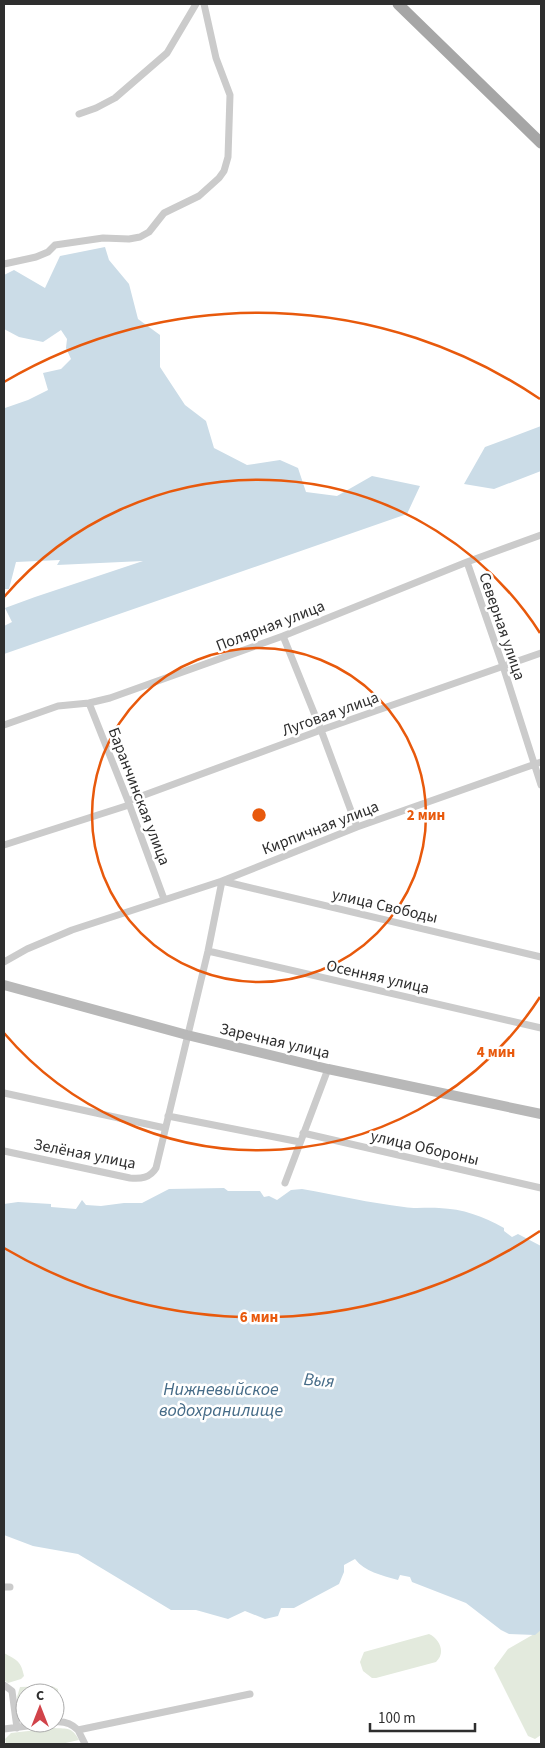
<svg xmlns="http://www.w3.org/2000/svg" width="545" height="1748" font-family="'Source Sans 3',sans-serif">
<rect width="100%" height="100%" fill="#fff"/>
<!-- green -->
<path fill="#e3eadd" d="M541,1630v105l-6,4 -7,-3 -34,-68 14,-19z
M429,1634c11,5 17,19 7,28l-60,16h-4l-9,-7 -3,-9 4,-10z
M4,1653c13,7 17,8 20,23l-3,3 -13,4 -4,-3z
M52,1686l6,3 1,11h-2l1,8 4,6 -1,4 -6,2v-27h-4v-3l-26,2 -2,11 -5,-1 -1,-5 3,-10z
M54,1728c14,1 18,-1 25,12l-18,4h-55l-1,-5 6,-6z"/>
<!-- water -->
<path fill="#cbdce7" d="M105,247l4,13 20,24 9,35 22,16v32l25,38 21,16 8,27 33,17 33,-5 18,8 8,24 31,4 35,-20 48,10 -13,28 -403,140v-28l8,-4 -7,-14 30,-11 108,-36 -86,4 3,-5 -44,2 -7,27h-5v-166l1,-1v-14l23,-8 20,-10 -5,-17 18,-4 10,-10 -5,-11 1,-9 -6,-9 -18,12 -24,-5 -15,-8v-54l10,-5 31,18 15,-32z
M541,426v45l-47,18 -30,-5 21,-37z
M224,1188l4,3h32l4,6 5,-1 8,4 14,-10 11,-1c34,6 68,14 102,18 12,2 23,0 35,1 24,1 44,8 65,20v3l8,6 6,-3 23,12v384l-6,5 -26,-1 -8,-4 -35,-27 -54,-21 -2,-5 -10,-2 -2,5c-17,-5 -33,-8 -43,-21l-11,6v7l-5,12 -45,24h-13l-3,8 -13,3 -20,-8 -17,8 -32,-9h-25l-93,-56 -45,-8 -29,-11v-331l14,-2 33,2v3l25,2 6,-9 4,5 15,1 23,-3h18l27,-14z"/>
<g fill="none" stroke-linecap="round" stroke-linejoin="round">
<!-- street -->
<path stroke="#cbcbcb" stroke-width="7" d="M79,114l17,-6 19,-10 52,-45 29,-49
M4,264l32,-7 12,-5 7,-7 48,-7 26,1 11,-2 9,-5 15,-19 35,-17 20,-18 5,-7 4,-14 2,-62 -14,-37 -12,-54
M467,562l36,104 38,119
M283,636l38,94 36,97
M89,703l39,98 36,98
M4,725l54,-19 31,-3 21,-5 173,-62 184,-74 74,-27
M128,801l193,-71 220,-77
M4,845l125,-40
M208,951l333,77
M4,962l23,-13 45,-19 150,-49 135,-54 184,-65
M4,1093l161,35
M168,1116l132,26
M303,1133l238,55
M4,1151l126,27c11,1 20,0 26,-10l52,-217 14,-70 319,76
M285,1183l43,-114
M4,1587h6
M4,1685l8,6 5,37
M55,1722c9,-1 17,2 23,8l172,-36
M4,1729l47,-6
M78,1730l7,14"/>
<!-- secondary -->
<path stroke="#b8b8b8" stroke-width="10" d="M4,985l183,50 141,34 213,45"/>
<!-- primary -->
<path stroke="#a6a6a6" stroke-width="11" d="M398,4l143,139"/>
</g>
<!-- distance rings -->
<g fill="none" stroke="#e8590c" stroke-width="2.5">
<circle cx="259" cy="815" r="167"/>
<path d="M540 997A335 335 0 0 1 4 1033M4 597A335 335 0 0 1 540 633"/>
<path d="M540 1231A502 502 0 0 1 4 1248M4 382A502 502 0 0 1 540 399"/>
</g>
<g text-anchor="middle" stroke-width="5" stroke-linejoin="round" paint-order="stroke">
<!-- street labels -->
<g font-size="16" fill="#2e2e2e" stroke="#fff">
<text transform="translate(270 625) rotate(-21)" y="6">Полярная улица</text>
<text transform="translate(503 626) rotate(71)" y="6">Северная улица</text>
<text transform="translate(330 713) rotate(-20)" y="6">Луговая улица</text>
<text transform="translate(140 796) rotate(69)" y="6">Баранчинская улица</text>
<text transform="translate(320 827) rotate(-21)" y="6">Кирпичная улица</text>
<text transform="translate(385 905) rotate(13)" y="6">улица Свободы</text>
<text transform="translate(378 976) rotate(13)" y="6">Осенняя улица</text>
<text transform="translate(275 1040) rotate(13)" y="6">Заречная улица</text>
<text transform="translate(425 1147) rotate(13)" y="6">улица Обороны</text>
<text transform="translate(85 1153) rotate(11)" y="6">Зелёная улица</text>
</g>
<!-- water labels -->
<g font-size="18" font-style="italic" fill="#456b87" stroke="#fff">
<text transform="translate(319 1380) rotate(5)" y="6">Выя</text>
<text x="221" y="1395">Нижневыйское<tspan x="221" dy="21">водохранилище</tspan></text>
</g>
</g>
<circle cx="259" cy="815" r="8" fill="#e8590c" stroke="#fff" stroke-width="2.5"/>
<g font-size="15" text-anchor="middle" font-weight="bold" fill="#e8590c" stroke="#fff" stroke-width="5" stroke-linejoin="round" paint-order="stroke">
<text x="426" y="820">2 мин</text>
<text x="496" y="1057">4 мин</text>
<text x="259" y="1322">6 мин</text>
</g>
<!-- border -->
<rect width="545" height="1748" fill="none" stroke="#2e2e2e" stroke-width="10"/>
<!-- north arrow -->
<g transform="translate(40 1708)"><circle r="24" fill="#ffffff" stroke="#ababab"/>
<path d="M0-4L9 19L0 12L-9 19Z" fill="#d1434a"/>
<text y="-8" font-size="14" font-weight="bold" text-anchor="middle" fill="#2e2e2e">С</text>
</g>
<!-- scale -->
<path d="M370 1723v8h105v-8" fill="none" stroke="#2e2e2e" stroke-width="2.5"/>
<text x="378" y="1723" font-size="15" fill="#2e2e2e" stroke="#ffffff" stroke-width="4" paint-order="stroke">100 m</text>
</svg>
